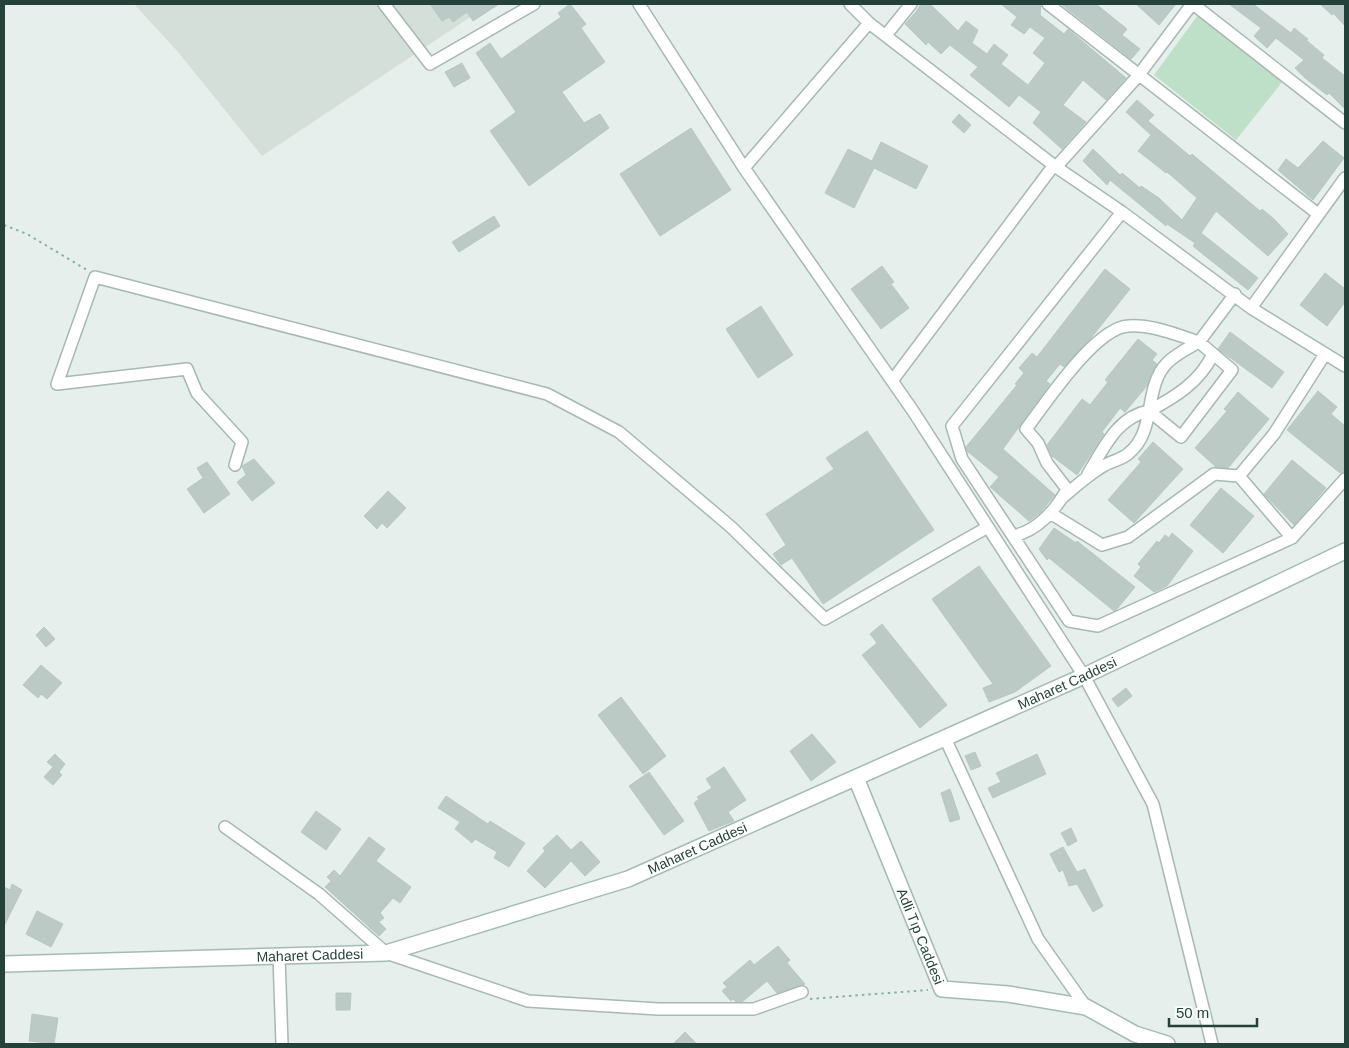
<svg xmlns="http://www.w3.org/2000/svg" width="1349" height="1048" font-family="Helvetica,sans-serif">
<rect width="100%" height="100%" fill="#e6efeb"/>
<!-- built -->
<path fill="#d4dfda" d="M134,4h356l-228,152 -84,-104z"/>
<!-- green -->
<path fill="#bfe0c8" d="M1198,15l85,66 -47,59 -82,-65z"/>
<!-- building -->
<path fill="#bbcac4" stroke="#b8c9c2" d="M430,4h69l-26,17 -6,-9 -14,10 -4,-5 -7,4z
M570,4l16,20 -5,4 24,34 -43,30 22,31 16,-9 9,14 -80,58 -39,-55 26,-19 -40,-59 14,-10 11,16 60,-42 -3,-4z
M921,4h9l28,27 8,-10 12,9 -6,13 15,11 7,-10 14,11 -7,9 27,21 17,-22 -12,-10 12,-15 -15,-11 -6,7 -13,-9 6,-8 -16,-13h40l-1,11 24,19 4,-5 58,49 -20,22 -23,-20 -20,25 23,17 -24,27 -29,-26 8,-11 -22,-17 -10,12 -39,-32 8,-8 -28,-22 -9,9 -13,-12 -2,3 -21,-21 11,-12z
M1061,4h35l31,25 -5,6 18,14 -9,10z
M1136,4h40l-17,21z
M1229,4h24l38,29 3,-5 14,11 -2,1 18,15 -2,3 23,18v33l-16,-16 -2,2 -22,-17 -10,-10 9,-8 -28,-22 -9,10 -13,-12 7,-8z
M1320,4h25v22l-12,-13 -1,2z
M462,63l8,15 -16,9 -9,-15z
M1137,100l17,15 -6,6 42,35 2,-2 68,57 2,-2 12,10 14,15 -20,22 -52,-45 -15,22 57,45 -10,12 -44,-35 -11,-9 2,-3 -28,-19 -1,2 -56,-46 -3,5 -24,-24 10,-12 27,26 2,-2 18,15 1,-2 18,12 23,22 15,-22 -30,-26 -1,1 -28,-22 13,-16 -25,-23z
M959,114l12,11 -7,8 -12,-11z
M691,128l40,62 -71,46 -40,-62z
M1323,141l21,17 -31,42 -35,-30 8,-11 12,9z
M881,142l47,24 -12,23 -42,-21 -20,40 -29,-15 23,-44 24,12z
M494,216l6,10 -41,26 -7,-10z
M882,266l12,16 -3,2 18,24 -28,21 -30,-40z
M1105,269l25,20 -39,49 -27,29 -4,-3 -14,17 4,3 -47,65 52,46 -15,18 -11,8 -39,-34 9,-10 -32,-26 -1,-4 51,-62 -2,-1 9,-11 -5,-5 13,-15 5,4z
M1325,273l20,16v13l-18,24 -27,-21z
M761,306l32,49 -35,23 -32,-49z
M1230,332l54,40 -12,16 -54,-39z
M1138,339l19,15 -5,6 5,4 -11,23 -21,25 -5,-4 -18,24 2,2 -27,41 -25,-19 -5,-11 35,-46 8,6 18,-23 -3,-2z
M1318,391l19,16 -6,7 14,12v46l-5,1 -53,-43z
M1238,392l31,27 -41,49 -12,-1 -21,-19 32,-37 -3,-2z
M867,431l67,99 -111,74 -31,-46 -11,7 -8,-11 13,-9 -20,-31 68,-45 -8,-11z
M1153,442l30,27 -49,54 -26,-23 33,-38 -3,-3z
M254,459l21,24 -23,18 -15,-19 9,-7 -4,-9z
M1292,460l34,28 -32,37 -30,-31z
M207,462l23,32 -26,19 -17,-24 16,-11 -6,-10z
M1221,488l33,28 -31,37 -33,-28z
M388,491l18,17 -19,20 -5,-5 -5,6 -13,-13z
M1054,528l22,15 1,-2 58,46 -18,22 -3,2 -65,-53 -2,2 -8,-11z
M1172,533l21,18 -26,35 -13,6 -20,-16 7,-9 -3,-3 19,-23 2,2 6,-8 4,3z
M979,566l72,100 -36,26 -26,10 -6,-14 10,-4 -61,-85z
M882,624l65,81 -27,23 -58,-73 15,-12 -7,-9z
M44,627l11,12 -9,8 -10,-12z
M41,665l21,18 -15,16 -6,-5 -3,4 -15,-13z
M1126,688l6,8 -14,11 -6,-8z
M621,697l45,59 -23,18 -45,-59z
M812,734l24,28 -25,19 -21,-30z
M975,752l6,14 -10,4 -6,-14z
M55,754l10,10 -6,8 3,3 -9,10 -9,-8 9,-10 -6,-5z
M1037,754l9,20 -53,24 -5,-10 13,-6 -5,-9z
M724,767l22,33 -18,12 6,9 -25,10 -15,-28 5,-4 -2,-2 15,-9 -6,-9z
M649,772l35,49 -20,14 -35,-49z
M950,789l10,30 -10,3 -9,-29z
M446,796l42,28 2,-3 35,22 -16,24 -15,-9 3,-6 -22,-13 -3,4 -17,-14 5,-7 -22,-14z
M316,811l25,18 -15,21 -25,-18z
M1071,828l6,13 -9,5 -7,-13z
M557,835l14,15 10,-9 19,21 -15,14 -14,-15 -26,27 -18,-17 18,-20 -2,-3z
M369,837l16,12 -9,12 35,26 -11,16 -7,-5 -13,15 4,5 -5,4 7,7 -7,7 -54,-49 6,-6 -4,-4 7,-7 6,6z
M1063,847l14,25 8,-3 18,37 -10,6 -16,-28 -8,2 -6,-16 -4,2 -9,-18z
M12,884l10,6 -18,36v-39l6,3z
M37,911l26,13 -12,23 -25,-13z
M778,946l12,14 -3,3 18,21 -28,9 -10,-12 -25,21h-6l-3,-3 -2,2 -9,-10 5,-4 -4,-4 27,-23 4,5z
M336,993h15l-1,17h-14z
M32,1014l26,4 -4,26 -25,-3z
M685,1032l12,12h-24z"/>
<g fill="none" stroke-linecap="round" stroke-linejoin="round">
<!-- street casing -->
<g stroke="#a8b8b2" stroke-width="14">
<path id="street" d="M384,4l46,60 104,-60
M639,4l105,164 169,243 171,265 69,128 59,240
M850,4l19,19 187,144 66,45 129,96 94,58
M1048,4l270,210
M1193,4l152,119
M886,35l25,-31
M1056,167l82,-91 54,-72
M744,168l125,-145
M1122,212l-170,214 10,33 107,162 29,5 194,-88 53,-59
M1251,308l94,-130
M892,381l162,-216
M235,465l7,-23 -45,-49 -10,-24 -130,15 38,-107 452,117 72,38 112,95 94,92 163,-92
M1088,474c16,-26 29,-57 61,-63
M1239,476l53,62
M1062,498c14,-12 27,-24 43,-33 7,-4 18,-6 24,-12 28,-23 14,-65 38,-90 9,-9 21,-15 32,-21l33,28 -51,67 -32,-26c26,-14 51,-29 64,-57
M1050,513l52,32 26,-8 86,-63 25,2 35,-42 51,-80
M1013,536c24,-5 43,-26 54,-47l-20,-26 -9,-20 -12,-14c20,-26 69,-101 102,-103 23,-2 49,9 71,16l36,-48
M945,738l93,201 48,68
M225,827l94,67 67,59 142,48 130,8h96l48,-17
M279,956l3,88"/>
</g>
<!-- secondary casing -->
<g stroke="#a4bbb3" stroke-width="18">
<g id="secondary">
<path id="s1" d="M856,778l86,211 66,5 78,13 49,27 32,10"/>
<path id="s2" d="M4,964l382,-11 242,-74 456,-203 261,-125"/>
</g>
</g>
<!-- path -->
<path stroke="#86b3a5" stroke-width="2" stroke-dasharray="2.5 4" stroke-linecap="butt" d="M4,225l23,9 60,36
M810,999l118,-9"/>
<!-- street -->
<use href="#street" stroke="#fff" stroke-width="11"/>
<!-- secondary -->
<use href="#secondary" stroke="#fff" stroke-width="15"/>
</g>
<g text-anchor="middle" stroke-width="5" stroke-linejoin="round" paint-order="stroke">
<!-- street labels -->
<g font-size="14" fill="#24423a" stroke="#f7fbf9">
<text dy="5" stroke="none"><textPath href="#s2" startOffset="1116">Maharet Caddesi</textPath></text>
<text dy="5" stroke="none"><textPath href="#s2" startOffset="711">Maharet Caddesi</textPath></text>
<text dy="5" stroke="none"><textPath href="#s1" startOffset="171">Adli Tıp Caddesi</textPath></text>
<text dy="5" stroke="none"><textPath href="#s2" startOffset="306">Maharet Caddesi</textPath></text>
</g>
</g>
<!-- border -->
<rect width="1349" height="1048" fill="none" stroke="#24423a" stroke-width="10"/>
<!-- scale -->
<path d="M1169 1018v8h88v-8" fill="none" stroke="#24423a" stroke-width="2.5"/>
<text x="1176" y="1018" font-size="15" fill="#24423a" stroke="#f7fbf9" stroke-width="4" paint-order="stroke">50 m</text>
</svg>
